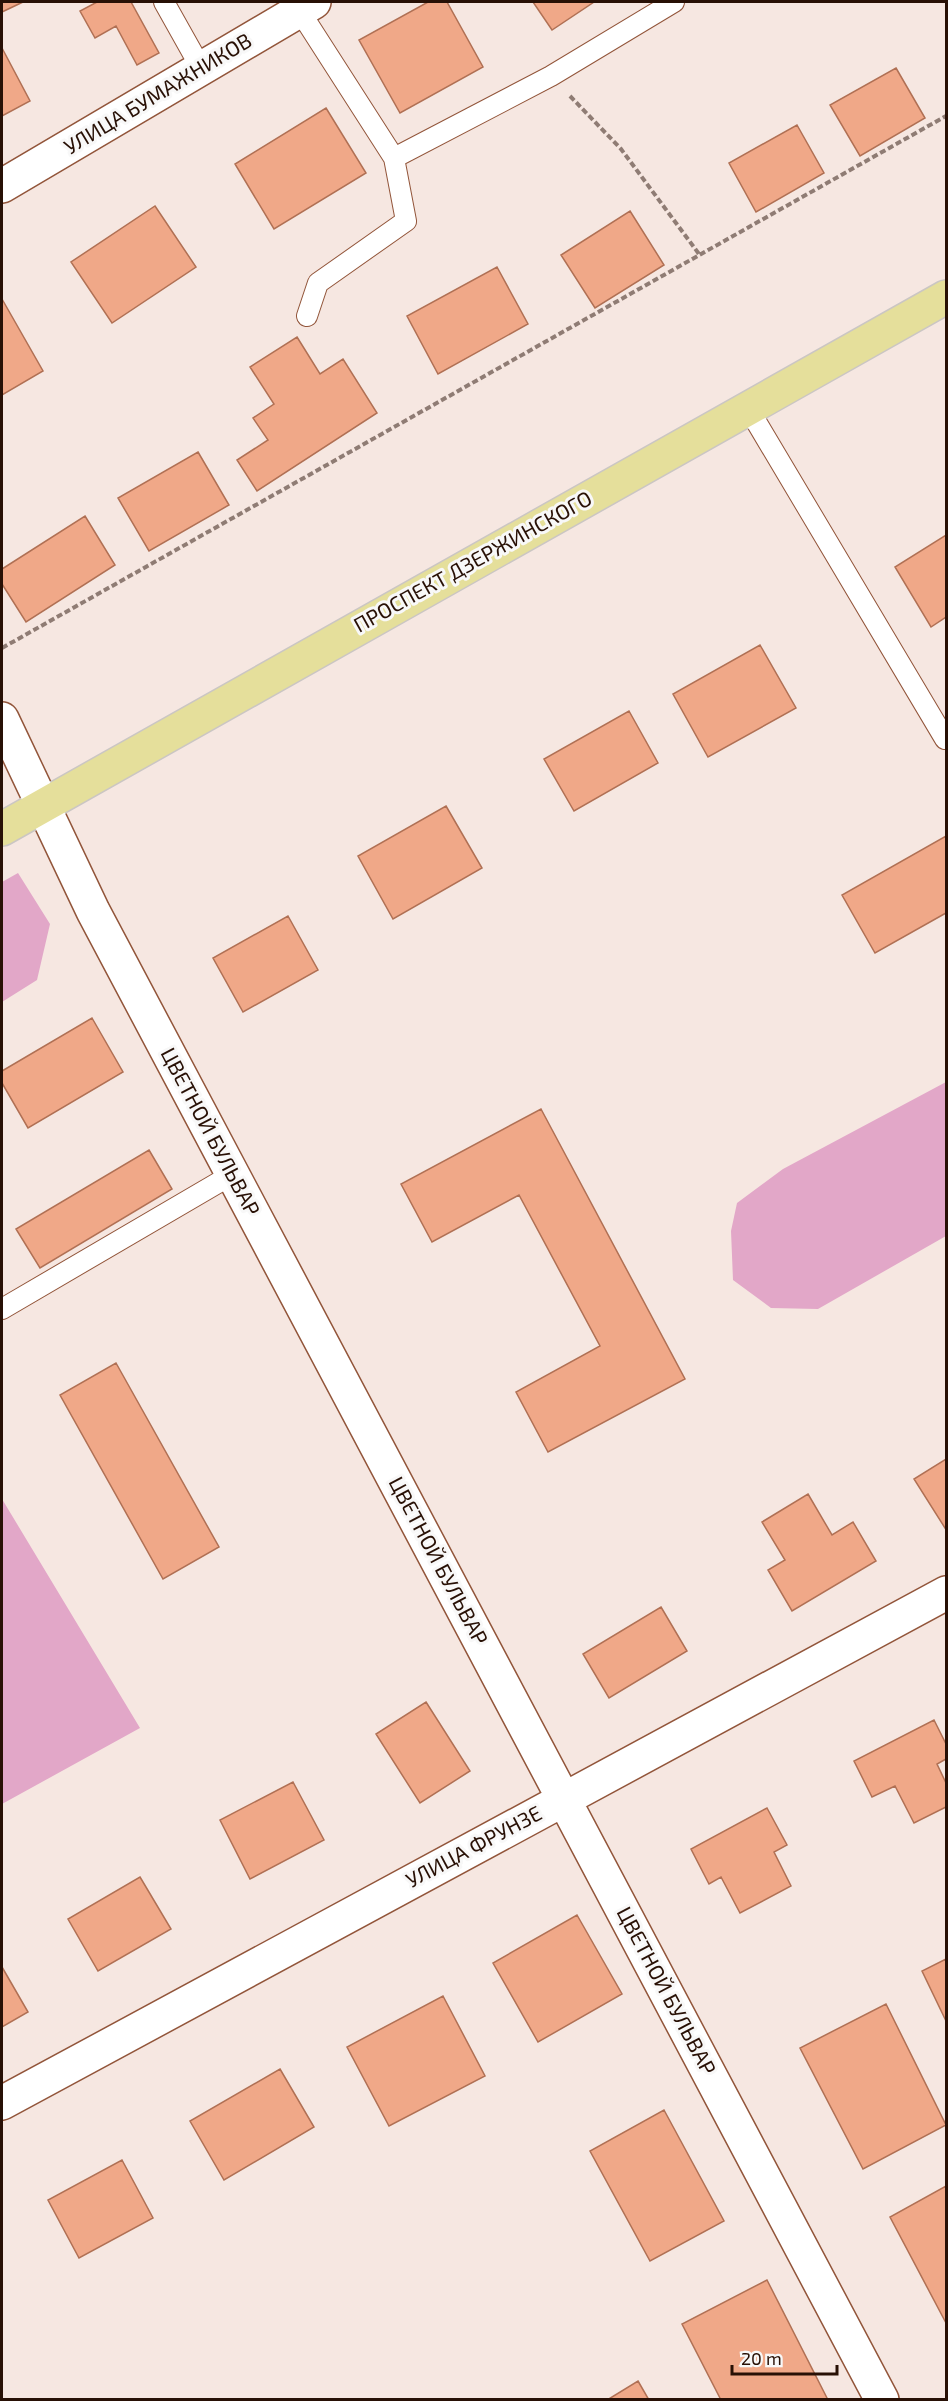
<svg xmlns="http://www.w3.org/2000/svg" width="948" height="2401" font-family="'Exo 2',sans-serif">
<rect width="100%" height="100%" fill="#f6e7e1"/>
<!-- green -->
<path fill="#e2a7c8" d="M18,873l32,51 -13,56 -35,22v-120z
M946,1082v154l-128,73 -47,-1 -38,-28 -2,-49 6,-28 46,-34z
M2,1499l138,229 -138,76z"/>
<!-- building -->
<path fill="#f0a888" stroke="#b07054" stroke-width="1.5" d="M2,2h21l-21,10z
M97,2h34l28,51 -22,12 -21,-39 -21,12 -15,-27z
M428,2h19l36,65 -83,46 -41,-73z
M533,2h61l-42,28z
M2,48l28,53 -28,15z
M896,68l29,50 -65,38 -30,-51z
M326,108l40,65 -92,56 -39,-65z
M797,125l27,48 -68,39 -27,-49z
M155,206l41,61 -84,56 -41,-61z
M630,211l34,54 -69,43 -34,-53z
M497,267l31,57 -90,50 -31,-58z
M2,299l41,72 -41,24z
M297,337l23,37 23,-15 34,54 -120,78 -20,-31 31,-20 -15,-22 21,-14 -24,-37z
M198,452l31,53 -80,46 -31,-53z
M85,516l30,49 -89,57 -24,-38v-15z
M946,535v82l-15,10 -36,-60z
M760,645l36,63 -88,49 -35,-63z
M629,711l29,52 -84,48 -30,-52z
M446,806l36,62 -89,51 -35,-63z
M946,836v77l-71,40 -33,-58z
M288,916l30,54 -75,42 -30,-54z
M92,1018l31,54 -95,56 -26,-45v-12z
M541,1109l144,270 -137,73 -32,-60 84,-46 -81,-151 -87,47 -31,-58z
M149,1150l23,39 -132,79 -24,-39z
M116,1363l103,184 -56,32 -103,-184z
M946,1459v68l-1,1 -31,-49z
M808,1494l24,41 21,-13 23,39 -84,50 -24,-41 17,-10 -23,-38z
M661,1607l26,44 -78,47 -26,-44z
M426,1702l44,69 -50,32 -44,-69z
M934,1720l12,24v15l-9,5 9,19v24l-32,16 -19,-37 -23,11 -18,-36z
M293,1782l31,58 -74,39 -30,-59z
M767,1808l20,37 -13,7 17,34 -51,27 -19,-36 -12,7 -18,-35z
M140,1877l31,52 -73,42 -30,-52z
M577,1915l45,79 -84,48 -45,-79z
M946,1959v62l-24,-50z
M2,1967l26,45 -26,15z
M443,1996l42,80 -96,50 -42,-79z
M886,2004l60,121 -83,44 -63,-121z
M280,2069l34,58 -90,53 -34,-59z
M664,2110l60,111 -74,40 -60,-110z
M122,2160l31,58 -74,40 -31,-58z
M946,2186v137l-56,-106z
M767,2280l61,120h-107l-39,-76z
M638,2381l11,19h-42z"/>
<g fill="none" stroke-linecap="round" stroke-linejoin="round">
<!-- lane casing -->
<g stroke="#92553a" stroke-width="22">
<path id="lane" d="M164,2l37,66
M299,10l95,148 157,-82 123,-74
M307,316l11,-33 88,-62 -12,-63
M748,408l197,331
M2,1309l231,-135"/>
</g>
<!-- street casing -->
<g stroke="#92553a" stroke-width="36">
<path id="street" d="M2,186l312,-184
M2,719l91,192 789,1489
M2,2103l944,-510"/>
</g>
<!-- primary casing -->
<g stroke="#cbc6c3" stroke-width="36">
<path id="primary" d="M2,829l944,-532"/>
</g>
<!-- path -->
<path stroke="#8f7c74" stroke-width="4" stroke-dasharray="6 3" stroke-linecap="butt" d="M570,96l51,53 78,105
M2,648l944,-532"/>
<!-- lane -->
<use href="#lane" stroke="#fff" stroke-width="20"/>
<!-- street -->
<use href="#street" stroke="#fff" stroke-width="33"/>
<!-- primary -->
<use href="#primary" stroke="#e5df9b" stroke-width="33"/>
</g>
<g text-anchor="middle" stroke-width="6" stroke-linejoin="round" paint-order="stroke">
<!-- street labels -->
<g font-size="21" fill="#281005" stroke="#f8f8f8">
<text transform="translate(158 94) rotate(-31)" y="7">УЛИЦА БУМАЖНИКОВ</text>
<text transform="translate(473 562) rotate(-29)" y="7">ПРОСПЕКТ ДЗЕРЖИНСКОГО</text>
<text transform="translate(210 1132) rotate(62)" y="7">ЦВЕТНОЙ БУЛЬВАР</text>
<text transform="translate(438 1561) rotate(62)" y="7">ЦВЕТНОЙ БУЛЬВАР</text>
<text transform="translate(474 1847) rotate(-28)" y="7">УЛИЦА ФРУНЗЕ</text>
<text transform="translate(666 1991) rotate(62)" y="7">ЦВЕТНОЙ БУЛЬВАР</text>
</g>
</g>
<!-- border -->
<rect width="948" height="2401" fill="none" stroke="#281005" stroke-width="6"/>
<!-- scale -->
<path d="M732 2365v9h105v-9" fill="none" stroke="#281005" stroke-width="3"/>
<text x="741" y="2365" font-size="18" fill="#281005" stroke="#f8f8f8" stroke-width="4.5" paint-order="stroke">20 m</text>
</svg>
